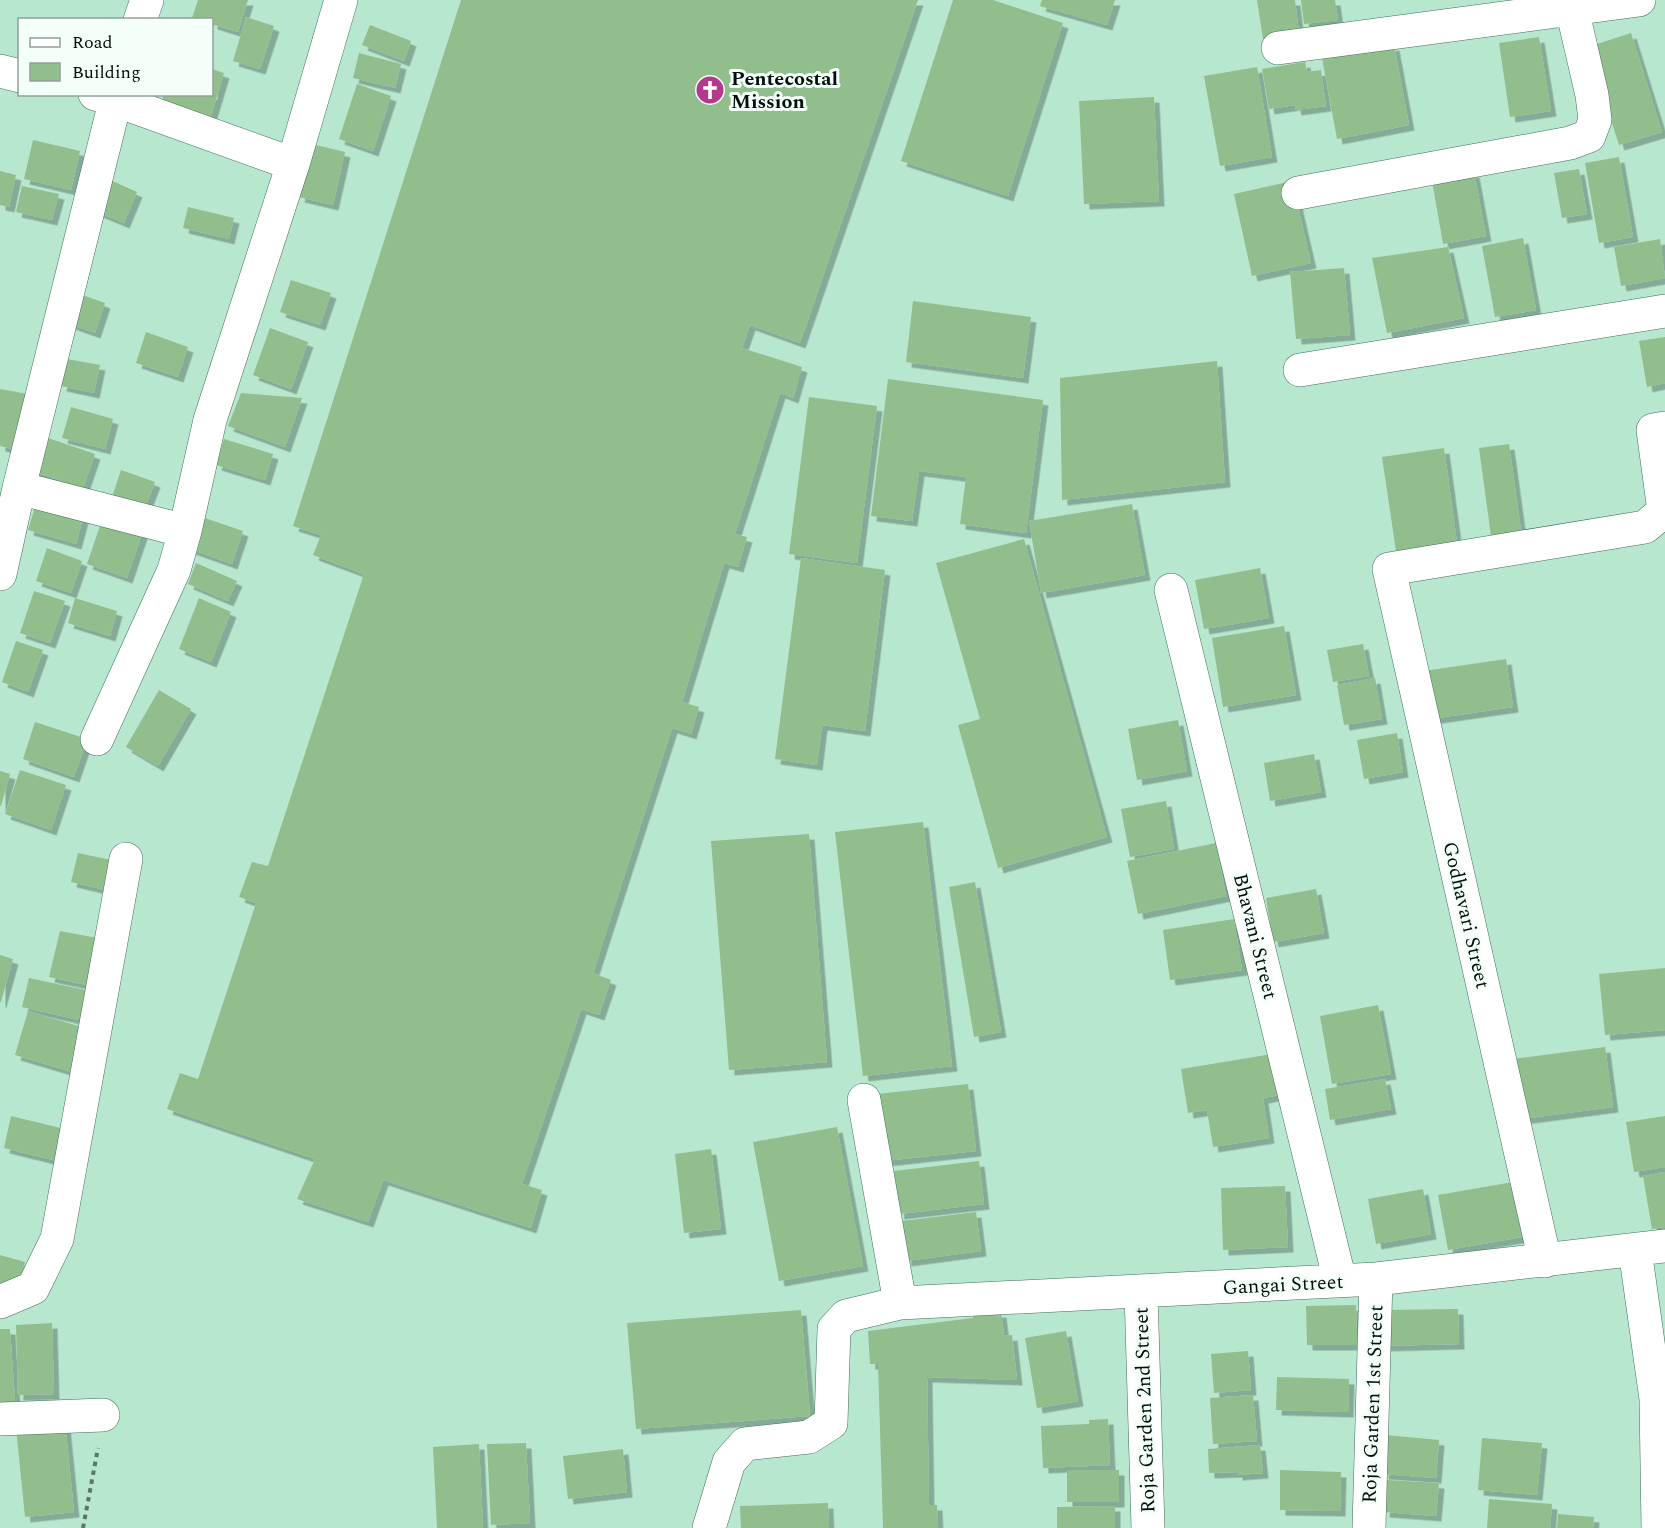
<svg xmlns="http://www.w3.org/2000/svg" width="1665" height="1528" font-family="Spectral,serif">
<defs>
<filter id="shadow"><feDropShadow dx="5.5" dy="5.5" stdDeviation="0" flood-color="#0004"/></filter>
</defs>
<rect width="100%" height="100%" fill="#b7e8cf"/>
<!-- building -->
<path fill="#91be8c" filter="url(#shadow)" d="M198,0h50l-10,32 -26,-8v-4l-20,-2z
M461,0h457l-118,343 -50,-18 -8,23 60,19 -9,31 -13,-5 -45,141 12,3 -9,30 -14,-4 -42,139 17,5 -8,27 -19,-6 -79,245 18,7 -12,35 -18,-6 -59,175 20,6 -11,38 -148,-48 -15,42 -71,-23 18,-40 -148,-50 13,-36 18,6 58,-176 -17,-6 13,-35 16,4 96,-292 -51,-19 8,-20 -28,-9z
M953,0h40l70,23 -55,173 -107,-35z
M1042,0h73l-8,25 -67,-19z
M1257,0h38l4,34 -36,5z
M1301,0h34l3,20 -34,4z
M246,17l28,9 -14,43 -27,-8z
M370,25l41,16 -7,20 -42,-16z
M1631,33l31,99 -43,13 -31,-98z
M1539,37l12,74 -41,6 -11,-74z
M1394,45l15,80 -72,14 -15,-81z
M359,53l42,11 -6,24 -42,-10z
M1305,62l2,10 14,-2 5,36 -30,4 -1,-5 -26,4 -7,-40z
M1257,67l15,90 -52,9 -16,-90z
M212,69l12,4 -15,50 -49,-15 4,-14h48z
M357,84l34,12 -18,55 -34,-12z
M1154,97l5,104 -75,3 -5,-103z
M33,140l47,11 -9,39 -47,-11z
M312,144l33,8 -12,53 -34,-8z
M1619,157l14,80 -34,6 -14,-80z
M1579,169l8,45 -25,4 -8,-45z
M0,171l16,4 -7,32 -9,-2z
M1474,172l12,64 -43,8 -12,-69z
M108,179l29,13 -13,31 -29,-12z
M1292,181l19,82 -59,13 -18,-82z
M22,186l37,8 -7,26 -36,-8z
M188,207l46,11 -5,21 -46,-11z
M1523,238l13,72 -41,7 -13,-71z
M1660,239l5,39 -44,8 -7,-39z
M1448,247l16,71 -77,15 -15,-75z
M1344,268l6,67 -54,4 -6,-67z
M291,280l40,13 -11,32 -40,-13z
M74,292l31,11 -10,30 -31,-11z
M913,301l118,16 -8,61 -117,-16z
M270,328l38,14 -17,47 -38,-14z
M146,332l42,15 -10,30 -42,-14z
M1665,337v46l-18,4 -8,-46z
M67,359l33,6 -6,28 -33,-7z
M1217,361l8,121 -163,18 -2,-122z
M888,379l155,21 -17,133 -66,-9 6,-47 -47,-6 -7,50 -41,-5z
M0,389l33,6 -11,56 -22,-5z
M241,393l61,5 -17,49 -57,-21z
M809,397l68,9 -20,157 -68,-9z
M71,407l42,12 -8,30 -43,-11z
M45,437l50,17 -12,35 -50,-18z
M224,439l49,15 -8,26 -49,-15z
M1509,444l12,87 -30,5 -12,-88z
M1444,448l13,95 -61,8 -14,-94z
M121,470l34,12 -10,26 -33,-11z
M37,500l47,14 -8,30 -48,-14z
M1132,504l13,71 -104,18 -12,-72z
M104,514l40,14 -17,50 -40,-14z
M202,517l41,14 -11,33 -42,-15z
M1024,539l83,298 -109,31 -40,-143 22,-6 -44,-156z
M47,548l35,13 -11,32 -35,-12z
M801,558l84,12 -20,161 -43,-6 -5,40 -42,-6z
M196,563l41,18 -9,20 -40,-17z
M1260,568l9,50 -65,11 -9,-49z
M34,591l31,10 -15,42 -30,-10z
M75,598l42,13 -7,25 -42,-13z
M199,598l32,14 -20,50 -32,-13z
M1284,626l12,69 -73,12 -11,-69z
M16,641l27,9 -15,42 -26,-10z
M1363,644l6,32 -36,6 -6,-32z
M1506,659l7,48 -83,12 -6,-48z
M1375,678l7,41 -38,6 -7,-40z
M159,690l32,19 -33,57 -32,-19z
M1178,720l9,51 -50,9 -9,-51z
M35,722l52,17 -13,38 -51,-18z
M1397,733l6,39 -39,7 -7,-39z
M1314,754l7,38 -51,9 -6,-38z
M20,770l46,15 -15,45 -46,-16z
M0,771l10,3 -9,32h-1z
M1166,801l8,48 -44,8 -9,-48z
M923,822l29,244 -89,10 -28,-244z
M809,834l18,228 -98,8 -18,-229z
M1216,843l10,53 -88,18 -11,-53z
M78,853l38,8 -6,30 -39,-9z
M975,882l26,150 -27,5 -25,-150z
M1316,889l8,44 -51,9 -7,-44z
M1234,919l8,51 -72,10 -7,-50z
M60,931l37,7 -10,47 -38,-8z
M0,955l13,4 -12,43h-1z
M1665,968v62l-60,5 -6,-61z
M29,978l61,13 -6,30 -62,-14z
M1378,1005l13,69 -59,10 -12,-68z
M28,1011l57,17 -13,44 -57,-17z
M1605,1047l8,60 -92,12 -8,-60z
M1272,1054l7,41 -16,3 6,40 -56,9 -6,-37 -19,3 -7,-44z
M1385,1079l6,30 -61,11 -5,-31z
M968,1084l8,67 -92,10 -7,-67z
M11,1116l54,13 -8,32 -53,-13z
M1665,1116v51l-31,5 -8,-50z
M837,1127l26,139 -84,15 -26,-139z
M711,1149l10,80 -37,4 -9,-79z
M979,1161l5,43 -85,10 -5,-43z
M1665,1172v55l-13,2 -9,-53z
M1513,1182l9,55 -74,13 -10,-55z
M1285,1186l3,61 -65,3 -2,-62z
M1423,1189l8,45 -55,10 -8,-45z
M976,1212l5,39 -75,10 -4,-40z
M0,1255l25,7 -10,34 -15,-5z
M1356,1305l1,40h-50l-1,-39z
M1458,1309l1,35 -78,2 -1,-36z
M801,1310l9,106 -174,13 -9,-106z
M1001,1312l3,24 8,-1 5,45 -90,-3 2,128h8l1,23h-55l-5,-164h-8l-2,-33 105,-13v-4z
M52,1323l2,71 -36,1 -2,-70z
M0,1329h10l5,73 -15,1z
M1066,1331l12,70 -41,7 -12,-70z
M1248,1351l3,39 -37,3 -3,-39z
M1277,1377l72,2 -1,33 -72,-2z
M1253,1395l4,46 -44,3 -3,-46z
M1108,1419l2,46 -67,3 -2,-42 48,-2v-4z
M65,1423l9,89 -49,5 -9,-89z
M1386,1435l53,5 -3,38 -53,-4z
M1482,1438l60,5 -5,52 -59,-5z
M526,1443l4,80 -39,2 -4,-81z
M479,1444l4,84h-46l-4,-81z
M1260,1445l3,28 -26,2v-3l-28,1 -1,-24z
M623,1449l4,43 -59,7 -5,-43z
M1067,1470h52v32h-52z
M1280,1470l61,2 -1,39 -60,-1z
M1387,1480l52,3 -3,33 -52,-4z
M1489,1499l63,5 -2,24h-63z
M828,1503l1,25h-88l-1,-22z
M1115,1506v22h-58v-21z
M1558,1514l36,3 -1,11h-36z"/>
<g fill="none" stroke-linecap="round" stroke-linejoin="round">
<!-- minor casing -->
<g stroke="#406e58" stroke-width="34">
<path id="minor" d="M140,20l7,-20
M1278,48l361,-48
M0,71l20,5
M95,94l20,6 178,64
M1298,193l272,-50 19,-7 6,-16 -3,-25 -20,-86
M1300,370l365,-59
M19,488l166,43
M0,574l19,-86 98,-394
M1171,590l169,691
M97,739l77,-169 11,-39 25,-111 83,-256 48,-164
M864,1100l36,203
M1635,1250l21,149 2,129
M1545,1261l-156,-692 256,-42 19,-16 -11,-81 12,-2
M1141,1292l7,236
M0,1302l33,-14 24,-49 69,-380
M0,1419l103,-4
M709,1528l20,-66 16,-18 64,-7 22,-14 3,-94 12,-13 54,-13 476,-24 289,-33
M1369,1528l7,-249"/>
</g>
<!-- path -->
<path stroke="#587868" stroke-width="4" stroke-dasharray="4.5 4.5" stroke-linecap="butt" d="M83,1528l15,-80"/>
<!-- minor -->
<use href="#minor" stroke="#fff" stroke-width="33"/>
</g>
<!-- icons -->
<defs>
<g id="church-disc" transform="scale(1.5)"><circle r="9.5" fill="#b3398d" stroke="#f5fff9"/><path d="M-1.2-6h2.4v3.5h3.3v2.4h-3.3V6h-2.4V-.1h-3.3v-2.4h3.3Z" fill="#fff"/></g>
</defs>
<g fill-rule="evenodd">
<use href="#church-disc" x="710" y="90"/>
</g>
<g text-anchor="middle" stroke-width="6" stroke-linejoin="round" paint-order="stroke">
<!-- poi labels -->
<g font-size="20" font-weight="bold" fill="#011109" stroke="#f5fff9" text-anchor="start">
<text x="731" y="85">Pentecostal<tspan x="731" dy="23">Mission</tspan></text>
</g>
<!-- street labels -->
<g font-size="20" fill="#011109" stroke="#f5fff9">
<text transform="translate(1467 915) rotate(77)" y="7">Godhavari Street</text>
<text transform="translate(1256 936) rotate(76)" y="7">Bhavani Street</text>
<text transform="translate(1283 1284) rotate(-3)" y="7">Gangai Street</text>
<text transform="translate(1372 1404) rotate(-88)" y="7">Roja Garden 1st Street</text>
<text transform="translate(1144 1410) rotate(-92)" y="7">Roja Garden 2nd Street</text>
</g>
</g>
<!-- legend -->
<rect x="18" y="18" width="195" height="78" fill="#f5fff9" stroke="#93a099" stroke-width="1.5"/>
<rect x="30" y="38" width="30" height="9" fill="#ffffff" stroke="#93a099" stroke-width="1.5"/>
<text x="72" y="48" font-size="18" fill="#011109">Road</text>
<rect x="30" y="63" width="30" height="18" fill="#91be8c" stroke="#93a099" stroke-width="1.5"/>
<text x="72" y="78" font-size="18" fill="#011109">Building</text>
</svg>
